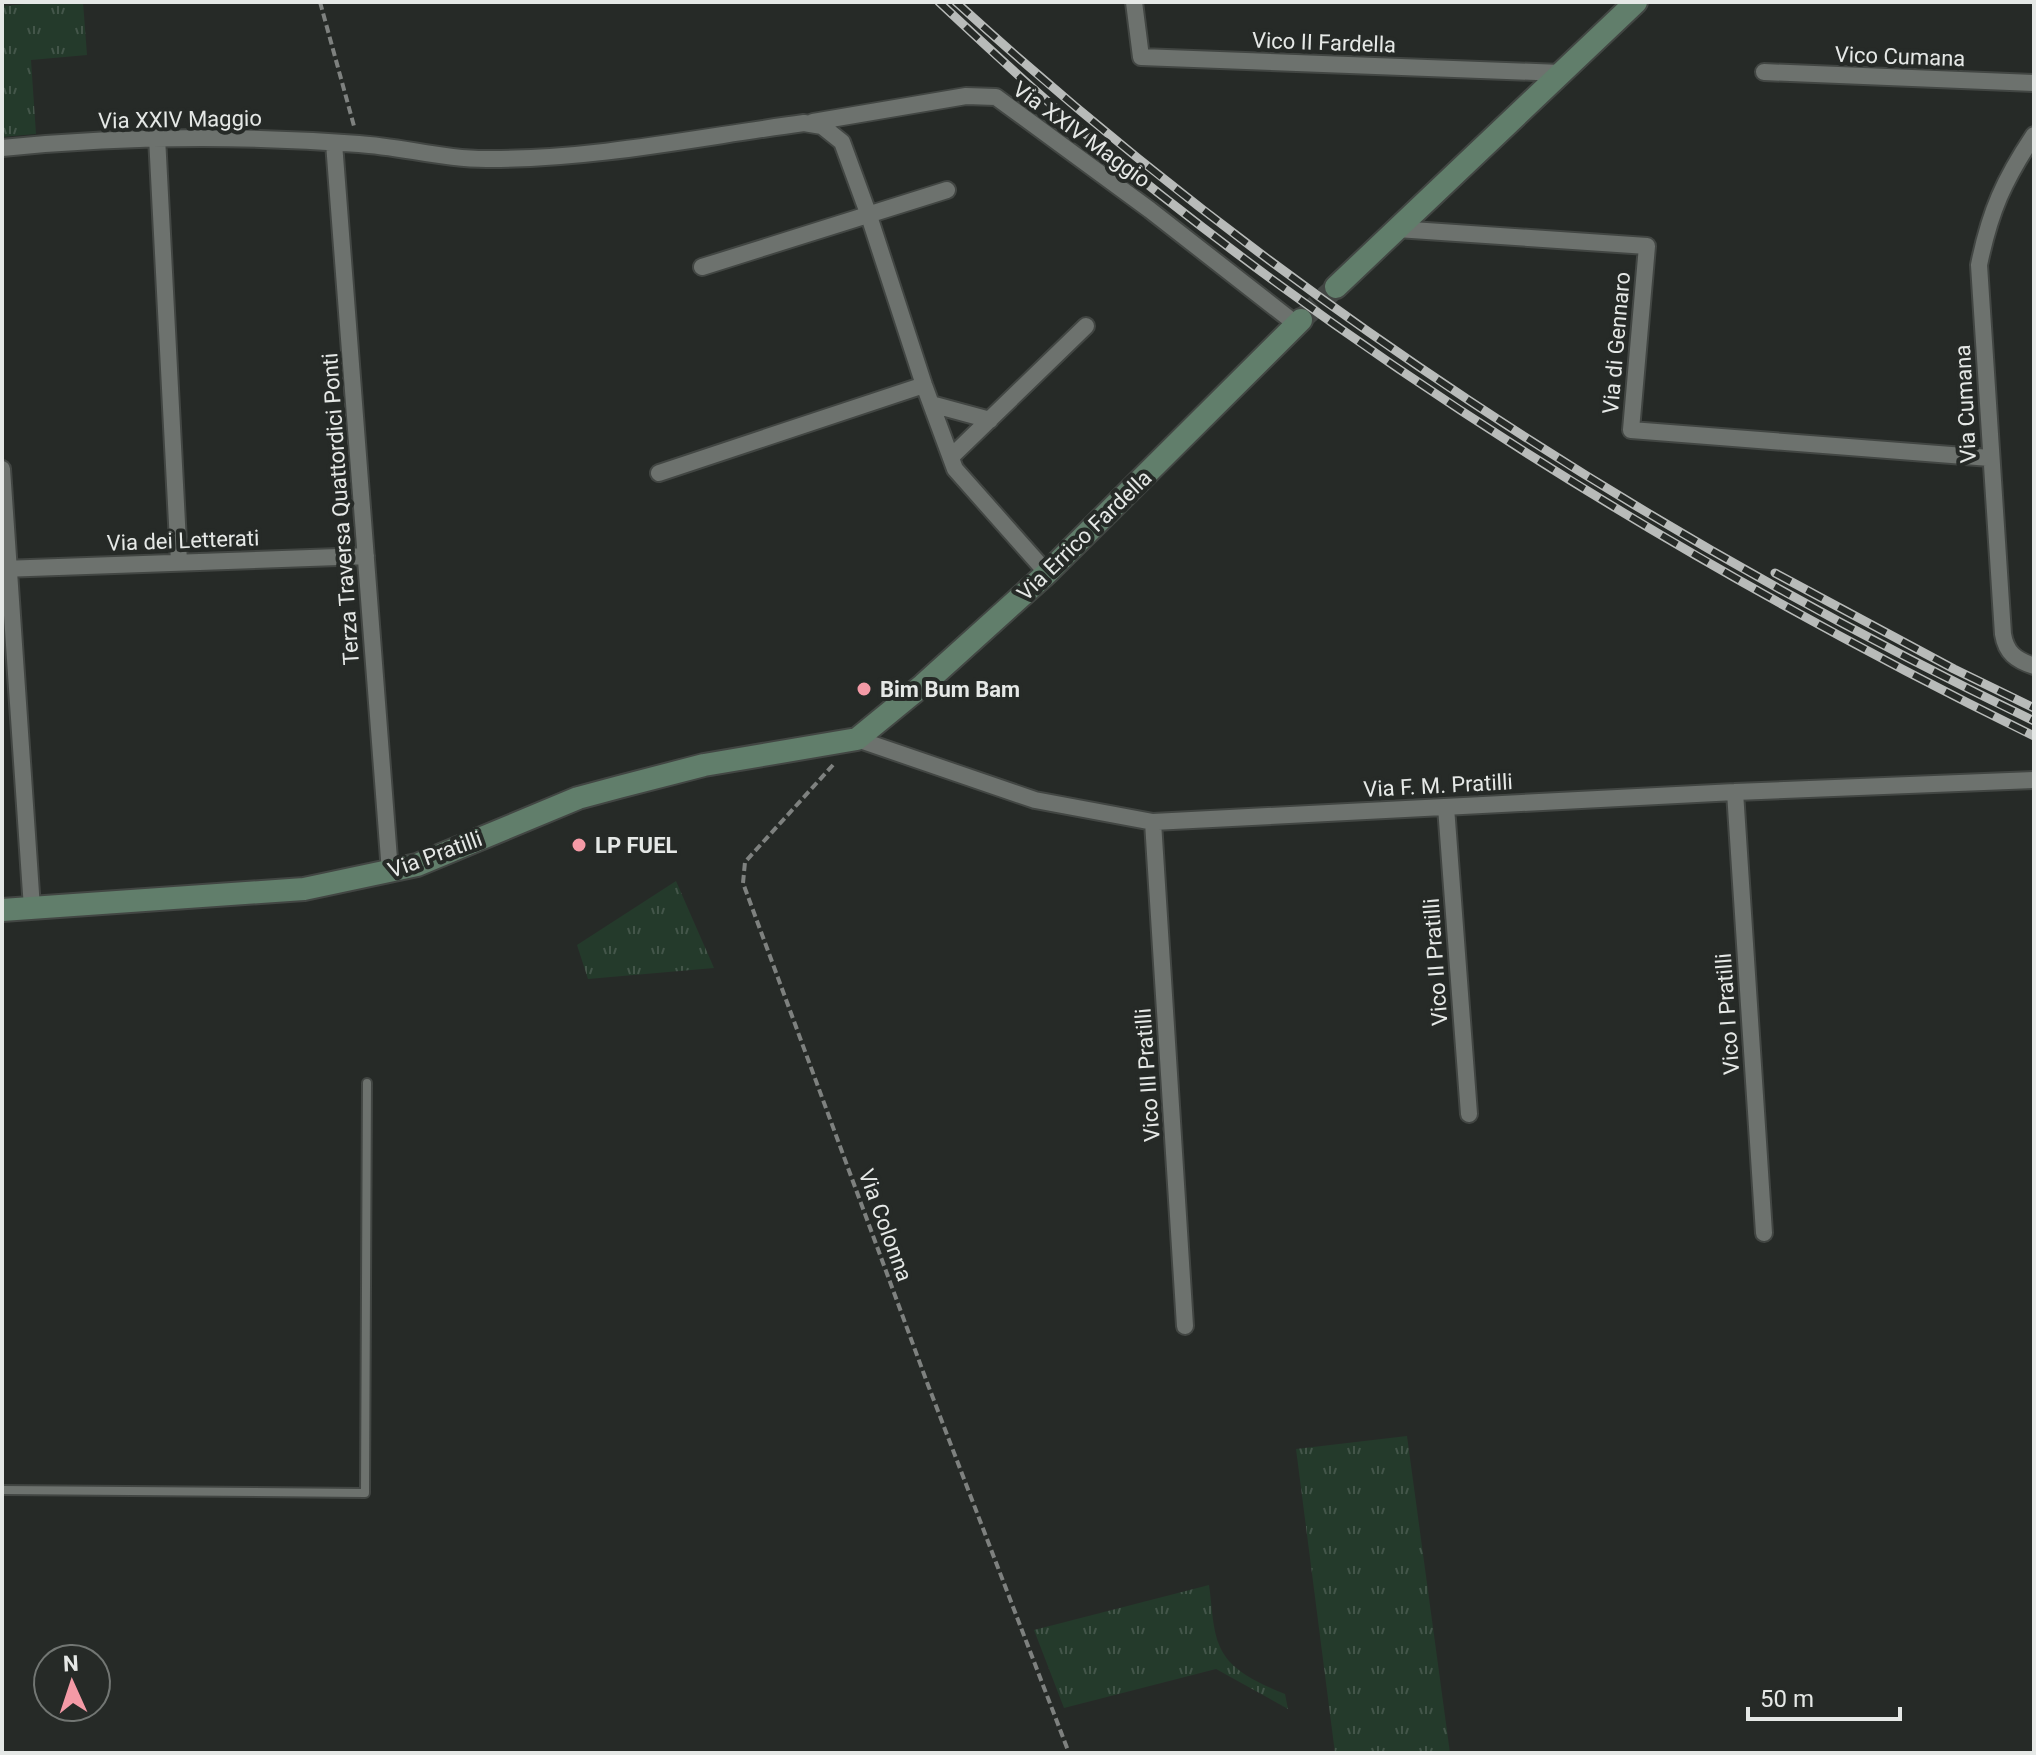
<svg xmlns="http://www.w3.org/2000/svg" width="2036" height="1755" font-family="Roboto,sans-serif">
<defs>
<pattern id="grass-tufts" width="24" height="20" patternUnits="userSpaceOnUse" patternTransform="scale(2)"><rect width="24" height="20" fill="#243a2b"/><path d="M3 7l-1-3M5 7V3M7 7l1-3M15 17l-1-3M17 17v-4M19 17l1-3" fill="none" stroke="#44564a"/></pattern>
</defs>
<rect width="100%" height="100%" fill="#262a27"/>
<!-- grass -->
<path fill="url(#grass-tufts)" d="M50,2h33l4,53 -56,5 5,74 -34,3v-131z
M676,881l38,87 -126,11 -11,-34z
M1407,1436l43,317h-115l-39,-304z
M1209,1585c3,19 3,45 11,62 11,25 41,37 65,47l3,15 -72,-40 -152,39 -30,-78z"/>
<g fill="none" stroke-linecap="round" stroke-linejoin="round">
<!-- secondary-tunnel -->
<path stroke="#434644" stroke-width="22" stroke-dasharray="22 11" stroke-linecap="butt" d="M1301,320l35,-33"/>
<!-- lane casing -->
<g stroke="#424643" stroke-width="12">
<path id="lane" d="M2,1490l363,3 2,-410"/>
</g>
<!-- street casing -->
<g stroke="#424643" stroke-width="20">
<path id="street" d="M1134,2l7,55 420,16
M1764,72l270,11
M813,122l153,-26 30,1 154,113 146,114
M2034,135c-30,45 -44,76 -55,130l24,369c3,19 13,26 31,32
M157,137l22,425
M334,143l56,729
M2,148c119,-12 238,-13 357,-4 44,3 88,16 132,15 105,0 209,-22 313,-36l18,3 20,16 26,71 56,172 31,84 92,104
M1397,229l250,17 -16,184 359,28
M702,267l245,-77
M931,404l59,16
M951,457l135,-131
M2,469l30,439
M659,473l265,-88
M2,569l364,-13
M857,739l178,61 118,22 582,-30 299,-12
M1735,792l29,441
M1446,807l23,307
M1153,822l32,504"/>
</g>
<!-- secondary casing -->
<g stroke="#424643" stroke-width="26">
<path id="secondary" d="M1336,287l300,-285
M2,910l302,-21 113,-24 161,-67 41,-11 85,-22 153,-26 66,-54 124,-112 254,-253"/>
</g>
<!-- path -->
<path stroke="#7e817f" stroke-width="4" stroke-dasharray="8 4" stroke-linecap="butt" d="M320,2l34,124
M833,765l-88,97 -2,21 185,502 141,368"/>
<!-- lane -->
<use href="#lane" stroke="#6d726e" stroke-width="8"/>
<!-- street -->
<use href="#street" stroke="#6d726e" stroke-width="16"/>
<!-- secondary -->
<use href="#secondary" stroke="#617e6b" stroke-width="22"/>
<!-- rail casing -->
<g stroke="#b8bbb9" stroke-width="9">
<path id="rail" d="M939,2c47,44 94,88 143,129 287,239 617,440 952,605
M956,2c320,292 689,531 1078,719
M1775,573l179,96 80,39"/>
</g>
<!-- rail -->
<use href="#rail" stroke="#262a27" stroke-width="6" stroke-dasharray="18" stroke-linecap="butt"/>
</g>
<!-- markers -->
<g fill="#f49aa6" stroke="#262a27" stroke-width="3">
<circle cx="864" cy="689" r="8"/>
<circle cx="579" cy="845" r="8"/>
</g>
<g text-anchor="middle" stroke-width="8" stroke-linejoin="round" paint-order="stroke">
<!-- street labels -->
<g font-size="22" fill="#e5e8e6" stroke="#262a27">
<text transform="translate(1324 42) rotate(2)" y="8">Vico II Fardella</text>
<text transform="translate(1900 56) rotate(2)" y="8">Vico Cumana</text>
<text transform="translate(180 119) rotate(-1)" y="8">Via XXIV Maggio</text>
<text transform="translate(1082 134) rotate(36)" y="8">Via XXIV Maggio</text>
<text transform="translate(1616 343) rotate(-85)" y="8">Via di Gennaro</text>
<text transform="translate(1965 404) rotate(-93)" y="8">Via Cumana</text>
<text transform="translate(340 509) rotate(-94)" y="8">Terza Traversa Quattordici Ponti</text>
<text transform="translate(1084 535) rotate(-44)" y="8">Via Errico Fardella</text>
<text transform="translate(183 540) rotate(-2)" y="8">Via dei Letterati</text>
<text transform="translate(1438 785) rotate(-3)" y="8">Via F. M. Pratilli</text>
<text transform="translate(435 854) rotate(-20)" y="8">Via Pratilli</text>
<text transform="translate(1435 962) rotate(-94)" y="8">Vico II Pratilli</text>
<text transform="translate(1727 1014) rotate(-94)" y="8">Vico I Pratilli</text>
<text transform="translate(1147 1075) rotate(-94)" y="8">Vico III Pratilli</text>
<text transform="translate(886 1225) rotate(70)" y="8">Via Colonna</text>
</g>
<!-- poi labels -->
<g font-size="22" font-weight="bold" fill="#e5e8e6" stroke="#262a27" text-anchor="start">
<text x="880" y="697">Bim Bum Bam</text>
<text x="595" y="853">LP FUEL</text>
</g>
</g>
<!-- border -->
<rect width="2036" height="1755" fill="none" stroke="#e5e8e6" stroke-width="8"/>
<!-- north arrow -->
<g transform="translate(72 1683) rotate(357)"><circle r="38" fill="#262a27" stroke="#727673" stroke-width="2"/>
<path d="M0-6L14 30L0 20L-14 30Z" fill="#f49aa6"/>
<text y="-12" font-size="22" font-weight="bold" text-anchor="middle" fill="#e5e8e6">N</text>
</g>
<!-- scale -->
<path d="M1748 1707v12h152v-12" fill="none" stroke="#e5e8e6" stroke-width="4"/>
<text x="1760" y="1707" font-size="24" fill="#e5e8e6" stroke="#262a27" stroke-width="6" paint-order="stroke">50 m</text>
</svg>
